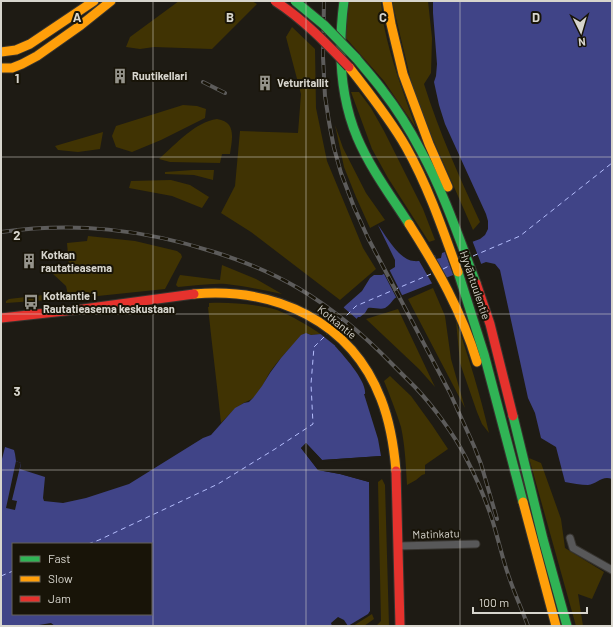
<svg xmlns="http://www.w3.org/2000/svg" width="613" height="627" font-family="Barlow,sans-serif">
<rect width="100%" height="100%" fill="#1e1b14"/>
<!-- green -->
<path fill="#403303" d="M179,1h73l5,3 -45,45 -58,-2 -14,2 -14,-2 4,-10z
M349,1h32c1,8 1,17 3,25 7,35 20,68 32,102l-32,-47 -40,-45z
M392,1h36l4,37 -1,35 -7,11c15,48 35,92 56,138l-7,8 -41,-93 -20,-52z
M292,27l23,22 1,59 11,53 36,87 13,21 -36,31 -89,-68 -30,-19 14,-27 5,-55 58,2 3,-39 -15,-57z
M351,92h8l12,16 13,23 39,78 12,31 -6,2 -41,-64 -16,-29z
M183,105l14,1 9,3 -1,9 -44,22 -29,12 -16,-5 -4,-11 4,-10z
M217,119c20,3 15,20 13,35h-8l-2,9 -50,-1 -11,-3c17,-15 36,-37 58,-40z
M335,125l8,23 23,45 19,27 -15,8 -14,-31 -12,-30z
M103,132l-3,17 -22,3 -20,-2 -3,-4z
M193,170h21l-1,10 -19,-5 -29,-1v-2z
M171,180l19,5 19,12 -7,11 -30,-12 -43,-8 2,-7z
M88,236l47,5 42,10 4,3 1,3 -17,32 -96,10 -3,-13 -14,-13 14,-2 3,-5 -2,-23 20,-2z
M222,265l34,14 26,15c-19,-4 -37,-8 -56,-10 -16,-1 -32,2 -48,3l-2,-2 2,-6 2,-4 40,5z
M433,288l12,28 6,43 14,49 -57,-109z
M46,290l5,2 5,6 -7,2 -43,3v-2l3,-2 34,-4z
M209,303c20,-1 48,1 68,7 15,6 30,15 44,24l-10,1 -5,-2c-13,11 -26,25 -36,39 -5,8 -8,17 -15,24 -6,6 -7,4 -13,8 -8,5 -14,12 -21,19 -4,-39 -9,-77 -13,-116h1z
M398,309l37,78 -16,-18 -53,-50z
M456,321c13,37 24,73 33,112l-7,-9 -5,-12 -17,-49z
M390,376l21,20 21,29 16,24 -23,16v9l-3,1 -6,5 -9,5c-1,-18 -2,-40 -6,-58 -5,-16 -11,-31 -17,-46z
M529,458l12,5 20,56 4,29 39,24 -12,27 -14,-5 5,32h-7z
M382,479l3,6 4,141h-13l5,-5 -3,-139z
M372,614l2,5 -10,7h-11z"/>
<!-- water -->
<path fill="#404487" fill-rule="evenodd" d="M433,1h179v478c-10,-4 -15,5 -24,6 -7,0 -16,-2 -23,-3l-9,-35 -15,-9 -6,-25 -7,-15 -28,-128 -5,-6 -9,-2 -91,36c-3,3 -6,8 -10,10 -5,2 -11,-1 -17,0l-3,5 -5,4h-2l-9,12v1l-14,16c8,9 32,35 30,48h-1l14,45 3,17 -59,4 -16,-17 -5,5 17,22 22,4 29,8 1,129 -2,3 -20,12 -4,-6 -6,-3 -7,6 1,3h-277l-4,-3 -12,2 -1,1h-37v-163l4,-16 9,3 1,4 1,7 5,2 -1,6 25,8 -2,21 1,3 19,2 23,-5 43,-14 74,-46 8,-3 24,-27 9,-5 5,-1 4,-4 9,-12 8,-13 11,-15 20,-23 5,-2 5,2 10,-1 24,-28 17,-15 8,-13 4,-3h8l13,-8v-7l-17,-35c8,11 22,36 36,36 7,1 15,-4 21,-6l1,4 5,-1 1,-5 38,-14 5,-4 3,-6v-8l-2,-7 -41,-90 -6,-19 -5,-23 2,-6 1,-12 -4,-51zM13,544h138v70h-138z"/>
<!-- pier -->
<path fill="#1e1b14" d="M472,240l10,26 -28,11 -10,-27z
M432,254l15,25 -14,6 -15,-26z
M389,269l14,28 -6,2 -14,-27z
M343,307l15,13 -7,9v2l-17,-14z
M332,319l17,14 -11,13 1,1 -1,1 -20,-16h2z
M306,443l16,17 59,-4 -1,2 -58,4 -16,-16 -2,2 15,20 21,4 30,8 -1,2 -29,-8 -22,-4 -17,-22z
M16,461l5,2 -9,37 5,1 -2,9 -9,-2z"/>
<g fill="none" stroke-linecap="round" stroke-linejoin="round">
<!-- ferry -->
<path stroke="#b4bdfc" stroke-width="1" stroke-dasharray="5 4" stroke-linecap="butt" d="M473,256l47,-20 92,-73
M443,269l6,-3
M334,328l22,-22 75,-32
M88,544l11,-4 119,-56 57,-35 38,-25 -2,-40 3,-37 13,-13
M1,576l12,-5"/>
<!-- street casing -->
<g stroke="#37342f" stroke-width="9">
<path id="street" d="M570,538l3,10 39,22
M398,546l78,-2"/>
</g>
<!-- fast casing -->
<g stroke="#37342f" stroke-width="11">
<path id="fast" d="M344,1c-6,46 -5,93 13,136 13,31 34,59 52,87
M356,58c9,11 19,22 27,33 14,18 27,39 38,60 23,42 38,87 55,132
M458,272l26,82 39,148
M513,416l30,123 24,87"/>
</g>
<!-- slow casing -->
<g stroke="#37342f" stroke-width="11">
<path id="slow" d="M387,1l4,23 12,50 26,70 19,43
M1,52l15,-2 14,-6 64,-43
M349,67c20,26 41,52 57,80 22,39 37,83 52,125
M1,68h11l10,-4 15,-8 44,-31 30,-24
M409,224c28,44 53,88 68,138
M194,294c81,-7 157,27 187,105 9,23 13,48 15,72
M523,502l33,124"/>
</g>
<!-- jam casing -->
<g stroke="#37342f" stroke-width="11">
<path id="jam" d="M476,283l14,41 23,92
M1,318l82,-9 111,-15
M396,471l4,155"/>
</g>
<!-- street -->
<use href="#street" stroke="#585859" stroke-width="7"/>
<!-- fast -->
<use href="#fast" stroke="#30b455" stroke-width="9"/>
<!-- slow -->
<use href="#slow" stroke="#ff9f0a" stroke-width="9"/>
<!-- jam -->
<use href="#jam" stroke="#e5322d" stroke-width="9"/>
<!-- rail casing -->
<g stroke="#5d5c5b" stroke-width="4">
<path id="rail" d="M324,1l-1,56 2,39 4,26 5,26 7,25 13,34 14,31 82,155 24,53 7,18 16,55
M203,82l22,11
M1,232c75,-10 141,-3 213,20 29,9 57,20 84,36 36,21 67,48 96,78 7,7 14,14 21,21 18,19 39,47 51,71 10,19 19,40 26,61 5,16 9,33 14,49 6,20 15,39 22,58"/>
</g>
<!-- rail -->
<use href="#rail" stroke="#181408" stroke-width="2.5" stroke-dasharray="8" stroke-linecap="butt"/>
<!-- fast-bridge casing -->
<g stroke="#37342f" stroke-width="11" stroke-linecap="butt">
<path id="fast-bridge" d="M295,1l29,24 32,33"/>
</g>
<!-- jam-bridge casing -->
<g stroke="#37342f" stroke-width="11" stroke-linecap="butt">
<path id="jam-bridge" d="M275,1c28,18 51,42 74,66"/>
</g>
<!-- fast-bridge -->
<use href="#fast-bridge" stroke="#30b455" stroke-width="9"/>
<!-- jam-bridge -->
<use href="#jam-bridge" stroke="#e5322d" stroke-width="9"/>
</g>
<!-- grid -->
<path fill="none" stroke="#d7d5cd" stroke-width="1" stroke-opacity="0.55" d="M153,1v625M306,1v625M460,1v625M1,157h611M1,314h611M1,470h611"/>
<!-- icons -->
<defs>
<g id="building-bare" transform="scale(1.2)"><path d="M-4-6H4V6H1V3H-1V6H-4ZM-2.5-4.3h1.7v1.8h-1.7ZM.8-4.3h1.7v1.8H.8ZM-2.5-1h1.7V.8h-1.7ZM.8-1h1.7V.8H.8Z" fill="#96948c" stroke="#181408" stroke-width="2.5" paint-order="stroke"/></g>
<g id="bus-bare" transform="scale(1.2)"><path d="M-5-6H5V4H4V6H2V4H-2V6H-4V4H-5ZM-3.5-4V0h7V-4ZM-3.5 1.2v1.5H-2V1.2ZM2 1.2v1.5H3.5V1.2Z" fill="#96948c" stroke="#181408" stroke-width="2.5" paint-order="stroke"/></g>
</defs>
<g fill-rule="evenodd">
<use href="#building-bare" x="120" y="76"/>
<use href="#building-bare" x="265" y="83"/>
<use href="#building-bare" x="29" y="261"/>
<use href="#bus-bare" x="31" y="302"/>
</g>
<g text-anchor="middle" stroke-width="4" stroke-linejoin="round" paint-order="stroke">
<!-- poi labels -->
<g font-size="11" font-weight="bold" fill="#d7d5cd" stroke="#181408" text-anchor="start">
<text x="132" y="80">Ruutikellari</text>
<text x="277" y="87">Veturitallit</text>
<text x="41" y="259">Kotkan<tspan x="41" dy="13">rautatieasema</tspan></text>
<text x="43" y="300">Kotkantie 1<tspan x="43" dy="13">Rautatieasema keskustaan</tspan></text>
</g>
<!-- street labels -->
<g font-size="11" fill="#d7d5cd" stroke="#181408">
<text transform="translate(475 285) rotate(71)" y="4">Hyväntuulentie</text>
<text transform="translate(337 322) rotate(39)" y="4">Kotkantie</text>
<text transform="translate(436 534) rotate(-2)" y="4">Matinkatu</text>
</g>
</g>
<g font-size="13" text-anchor="middle" font-weight="bold" fill="#d7d5cd" stroke="#181408" stroke-width="4" stroke-linejoin="round" paint-order="stroke">
<text x="77" y="22">A</text>
<text x="230" y="22">B</text>
<text x="383" y="22">C</text>
<text x="536" y="22">D</text>
<text x="17" y="83">1</text>
<text x="17" y="240">2</text>
<text x="17" y="396">3</text>
</g>
<!-- border -->
<rect width="613" height="627" fill="none" stroke="#d7d5cd" stroke-width="4"/>
<!-- legend -->
<rect x="12" y="543" width="140" height="72" fill="#181408" stroke="#646157"/>
<rect x="20" y="556" width="20" height="6" fill="#30b455" stroke="#646157"/>
<text x="48" y="563" font-size="12" fill="#d7d5cd">Fast</text>
<rect x="20" y="576" width="20" height="6" fill="#ff9f0a" stroke="#646157"/>
<text x="48" y="583" font-size="12" fill="#d7d5cd">Slow</text>
<rect x="20" y="596" width="20" height="6" fill="#e5322d" stroke="#646157"/>
<text x="48" y="603" font-size="12" fill="#d7d5cd">Jam</text>
<!-- north arrow -->
<g transform="translate(581 32) rotate(175)" stroke="#181408" stroke-width="3" paint-order="stroke">
<path d="M0-3L7 15L0 10L-7 15Z" fill="#d7d5cd"/>
<text y="-6" font-size="11" font-weight="bold" text-anchor="middle" fill="#d7d5cd">N</text>
</g>
<!-- scale -->
<path d="M473 607v6h114v-6" fill="none" stroke="#d7d5cd" stroke-width="2"/>
<text x="479" y="607" font-size="12" fill="#d7d5cd" stroke="#181408" stroke-width="3" paint-order="stroke">100 m</text>
</svg>
